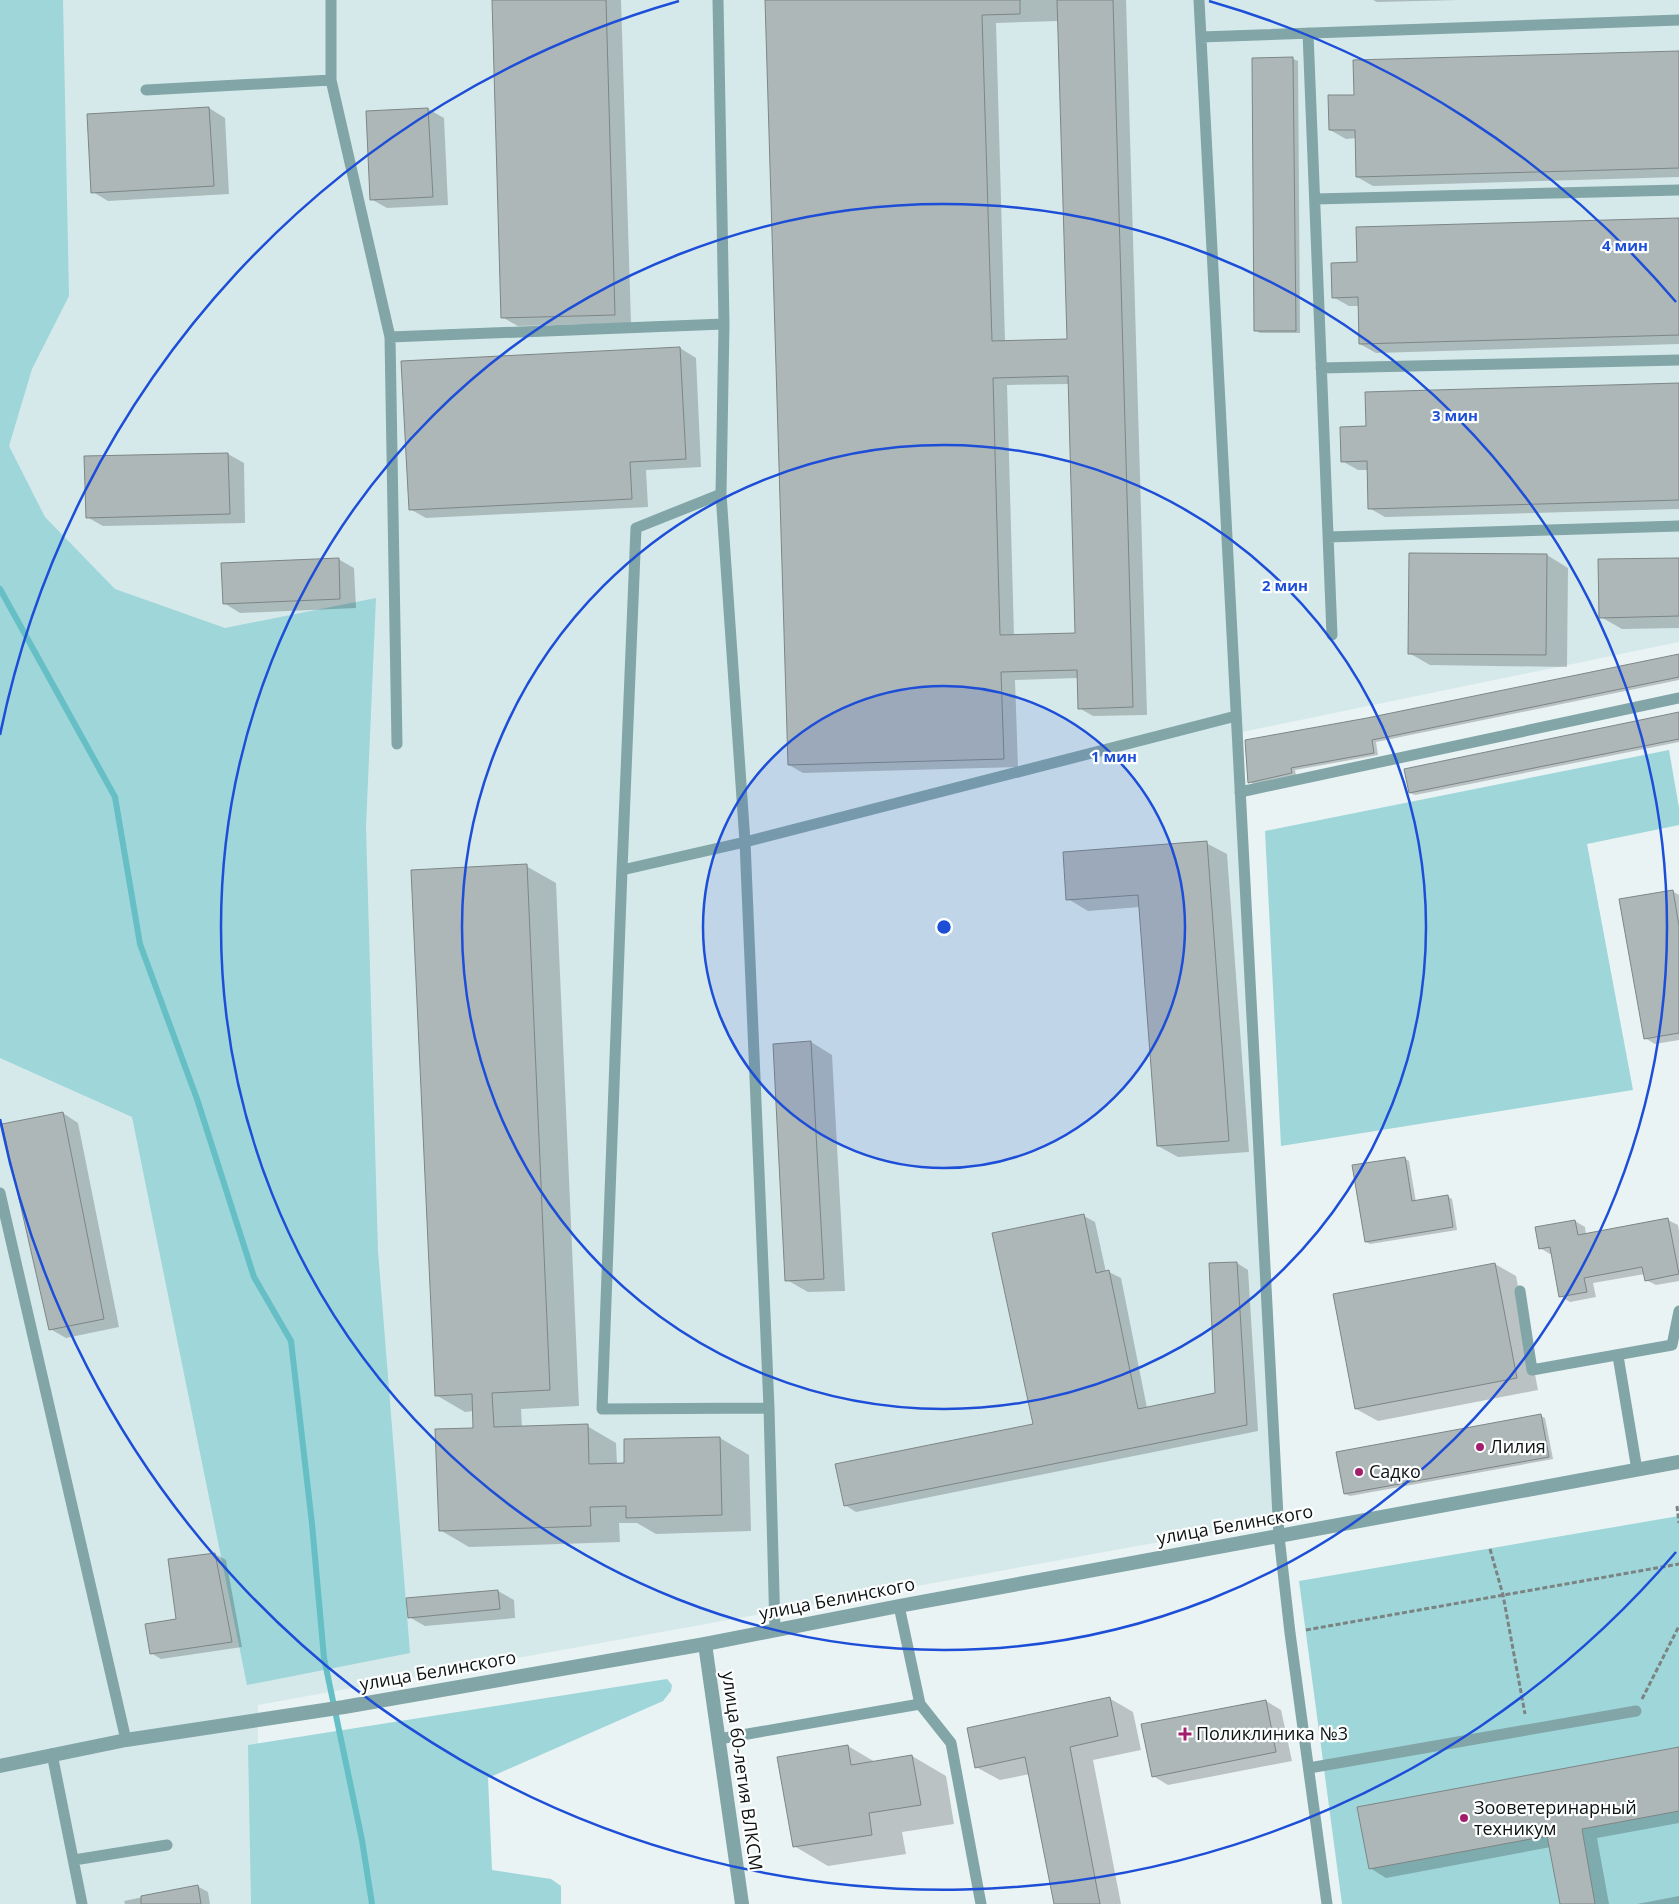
<svg xmlns="http://www.w3.org/2000/svg" width="1679" height="1904" font-family="'Open Sans',sans-serif">
<rect width="100%" height="100%" fill="#e9f3f4"/>
<!-- built -->
<path fill="#d6e9ea" d="M0,0h1679v642l-447,92 44,787 -1018,184v199h-258z"/>
<!-- green -->
<path fill="#9ed6d9" d="M0,0h63l6,296 -37,73 -23,77 36,71 70,72 110,39 151,-30 -10,229 12,424 32,402 -163,32 -115,-568 -132,-59z
M1669,750l10,58v17l-92,19 46,246 -352,56 -16,-315z
M1679,1516v388h-337l-43,-323z
M667,1679l5,6 -1,6 -8,10 -175,77 4,92 59,9 10,7v18h-310l-3,-159z"/>
<!-- shadow -->
<path fill="#0003" fill-rule="evenodd" d="M493,0h128l10,323 -113,3 -16,-9z
M767,0h359l21,715 -54,1 -14,-8 -1,-30 -63,2 3,87 -215,6 -14,-8zM1059,21l9,319 -63,2 -9,-319zM1069,384l8,250 -63,2 -7,-251z
M1373,0h86l-82,2z
M1679,52v125l-306,9 -16,-9 -1,-39 -10,1 -16,-9 25,-34z
M1253,59h40l5,2 2,272h-40l-5,-3z
M209,108l16,10 4,76 -121,7 -15,-9z
M428,109l16,9 4,87 -61,3 -16,-9z
M1679,219v125l-303,9 -16,-9 -1,-38h-10l-16,-9 25,-34z
M680,348l16,10 5,109 -55,3 2,37 -222,11 -16,-9z
M1679,384v125l-294,8 -16,-9 -1,-38h-10l-16,-9 25,-34z
M228,454l16,9 1,60 -142,3 -16,-9z
M1410,554l137,1 21,13 -1,99 -137,-2 -21,-12z
M338,559l16,9 2,40 -116,5 -16,-10z
M1679,559v69l-57,1 -21,-12z
M1679,655v25l-303,62 2,13 -83,15 1,5 -42,9 -5,-2 118,-63z
M1679,713v29l-264,53 -5,-2z
M1206,843l21,11 22,298 -71,5 -20,-11 -18,-239 -52,4 -20,-12z
M526,866l30,17 23,523 -58,3 1,19 65,-2 29,17 1,22h9l94,-27 29,17 2,76 -95,3 -19,-11h-18l1,19 -151,5 -29,-17 35,-101 -1,-18 -9,1 -29,-17z
M1672,891l7,4v145l-24,4 -10,-6z
M811,1042l21,13 13,236 -37,1 -21,-12z
M63,1113l15,10 41,204 -53,11 -16,-9z
M1404,1158l5,3 7,41 31,-6 5,3 5,31 -87,14 -4,-2z
M1084,1216l11,6 11,50h3l12,6 26,130 70,-14 20,-131 11,7 10,161 -402,81 -11,-7 189,-80z
M1668,1220l10,5 1,7v49l-23,4 -10,-5 -1,-6 -52,9 3,14 -26,5 -10,-6 -7,-42h-3l-10,-6 35,-27 10,6 1,8z
M1495,1264l21,12 22,114 -160,31 -22,-12z
M1541,1416l4,2 8,41 -203,37 -5,-2z
M215,1554l11,6 16,87 -81,12 -10,-6 27,-33z
M498,1591l16,9 1,18 -90,8 -16,-9z
M1109,1698l24,14 8,38 -48,10 28,144h-66l-25,-130 -30,6 -24,-13z
M1266,1701l15,9 11,51 -124,24 -15,-9z
M848,1746l27,16 37,-6 34,20 8,48 -52,8 4,22 -78,12 -34,-20z
M1679,1748v75l-82,15 12,66h-48l-10,-57 -165,31 -16,-10z
M197,1886l11,6 2,12h-85l-1,-3z
M1679,1896v8h-42z"/>
<g fill="none" stroke-linecap="round" stroke-linejoin="round">
<!-- stream -->
<path stroke="#65bfc4" stroke-width="6" d="M0,589l115,208 25,147 57,155 57,178 37,64 21,183 12,134 38,182 10,64"/>
</g>
<!-- building -->
<path fill="#aeb7b7" stroke="#7d8686" fill-rule="evenodd" d="M492,0h114l9,315 -114,3z
M765,0h255v14l-38,1 10,326 75,-2 -10,-339h56l20,707 -55,2 -1,-39 -76,2 3,87 -216,6zM1068,376l7,257 -75,2 -7,-257z
M1679,51v117l-323,9 -1,-47h-26l-1,-35h26l-1,-35z
M1293,57l3,274h-42l-2,-273z
M209,107l5,79 -123,7 -4,-79z
M428,108l5,89 -63,3 -4,-89z
M1679,218v117l-320,9 -1,-47 -26,1 -1,-35 26,-1 -1,-35z
M680,347l6,112 -56,3 2,37 -223,11 -8,-149z
M1679,383v117l-311,9 -1,-48 -26,1 -1,-35 26,-1 -1,-34z
M228,453l2,61 -144,4 -2,-62z
M1409,553l138,1 -1,101 -138,-1z
M339,558l1,41 -117,5 -2,-41z
M1679,558v58l-80,2 -1,-59z
M1679,654v23l-307,63 2,13 -83,15 1,5 -44,10 -3,-43 122,-22z
M1679,712v27l-270,54 -5,-24z
M1207,841l22,300 -72,5 -19,-251 -72,5 -3,-48z
M527,864l23,526 -58,3 2,34 94,-3 1,40 35,-1v-24l96,-2 2,78 -96,3v-12l-36,1 1,19 -152,5 -4,-102 38,-1 -1,-34 -37,2 -24,-526z
M1673,890l6,36v107l-35,6 -25,-140z
M811,1041l13,238 -39,2 -12,-237z
M63,1112l41,207 -55,11 -47,-206z
M1405,1157l7,44 36,-6 5,32 -88,15 -13,-77z
M1084,1214l12,59 13,-3 29,139 77,-16 -6,-130 28,-1 10,163 -403,81 -9,-42 198,-40 -41,-191z
M1668,1218l11,56 -34,7 -3,-14 -58,11 3,14 -28,5 -9,-50 -11,2 -4,-22 40,-7 3,15z
M1495,1263l22,115 -162,31 -22,-115z
M1541,1414l8,43 -205,37 -8,-42z
M215,1553l17,89 -82,12 -5,-30 31,-5 -8,-60z
M498,1590l2,19 -92,9 -2,-20z
M1110,1697l8,39 -48,11 30,157h-46l-29,-147 -50,11 -8,-40z
M1266,1700l10,52 -124,25 -11,-53z
M848,1745l3,20 61,-10 9,50 -52,8 3,22 -79,12 -16,-90z
M1679,1747v64l-97,18 13,75h-35l-13,-68 -178,33 -12,-62z
M198,1885l3,19h-60v-8z"/>
<g fill="none" stroke-linecap="round" stroke-linejoin="round">
<!-- path -->
<path stroke="#7c8383" stroke-width="3" stroke-dasharray="5 2.5" stroke-linecap="butt" d="M1677,1506l2,17
M1490,1549l13,46 22,119
M1306,1630l373,-66
M1642,1699l37,-73"/>
<!-- service -->
<path stroke="#82a5a7" stroke-width="11" d="M718,0l6,324 -3,170 24,348 24,566 6,222
M1199,0l80,1536 11,97 37,271
M1308,33l24,602
M1201,37l478,-17
M331,80l59,257 334,-13
M146,90l185,-10v-80
M1315,199l364,-9
M390,337l7,407
M1321,368l358,-8
M1328,537l351,-11
M1240,792l439,-94
M622,870l14,-342 85,-34
M0,1193l126,547
M1520,1291l12,79 140,-25 7,-34
M1618,1356l19,114
M769,1408l-167,1 20,-539 123,-28 491,-126
M899,1606l21,98 31,39 30,161
M719,1739l201,-35
M52,1754l30,150
M1309,1768l327,-57
M74,1860l93,-15"/>
<!-- minor -->
<path stroke="#82a5a7" stroke-width="14" d="M705,1644l37,260"/>
<!-- tertiary -->
<path stroke="#82a5a7" stroke-width="14" d="M0,1766l126,-26 218,-33 361,-63 194,-38 780,-144"/>
</g>
<!-- distance rings -->
<circle cx="944" cy="927" r="241" fill="#1d4ed8" fill-opacity=".12"/>
<g fill="none" stroke="#1d4ed8" stroke-width="2.5">
<circle cx="944" cy="927" r="241"/>
<circle cx="944" cy="927" r="482"/>
<circle cx="944" cy="927" r="723"/>
<path d="M1676 1552A963 963 0 0 1 0 1119M0 735A963 963 0 0 1 679 1M1209 1A963 963 0 0 1 1676 302"/>
</g>
<!-- markers -->
<g fill="#a21d6c" stroke="#fdffff" stroke-width="2">
<circle cx="1480" cy="1447" r="5"/>
<circle cx="1359" cy="1472" r="5"/>
<path d="M1182.5 1726.5h5v5h5v5h-5v5h-5v-5h-5v-5h5z"/>
<circle cx="1464" cy="1818" r="5"/>
</g>
<g text-anchor="middle" stroke-width="4.5" stroke-linejoin="round" paint-order="stroke">
<!-- poi labels -->
<g font-size="18" fill="#0f1212" stroke="#fdffff" text-anchor="start">
<text x="1490" y="1453">Лилия</text>
<text x="1369" y="1478">Садко</text>
<text x="1196" y="1740">Поликлиника №3</text>
<text x="1474" y="1814">Зооветеринарный<tspan x="1474" dy="21">техникум</tspan></text>
</g>
<!-- street labels -->
<g font-size="18" fill="#0f1212" stroke="#fdffff">
<text transform="translate(1235 1525) rotate(-10)" y="6">улица Белинского</text>
<text transform="translate(837 1599) rotate(-11)" y="6">улица Белинского</text>
<text transform="translate(438 1671) rotate(-10)" y="6">улица Белинского</text>
<text transform="translate(742 1771) rotate(82)" y="6">улица 60-летия ВЛКСМ</text>
</g>
</g>
<circle cx="944" cy="927" r="8" fill="#1d4ed8" stroke="#fdffff" stroke-width="2.5"/>
<g font-size="15" text-anchor="middle" font-weight="bold" fill="#1d4ed8" stroke="#fdffff" stroke-width="4.5" stroke-linejoin="round" paint-order="stroke">
<text x="1625" y="251">4 мин</text>
<text x="1455" y="421">3 мин</text>
<text x="1285" y="591">2 мин</text>
<text x="1114" y="762">1 мин</text>
</g>
</svg>
